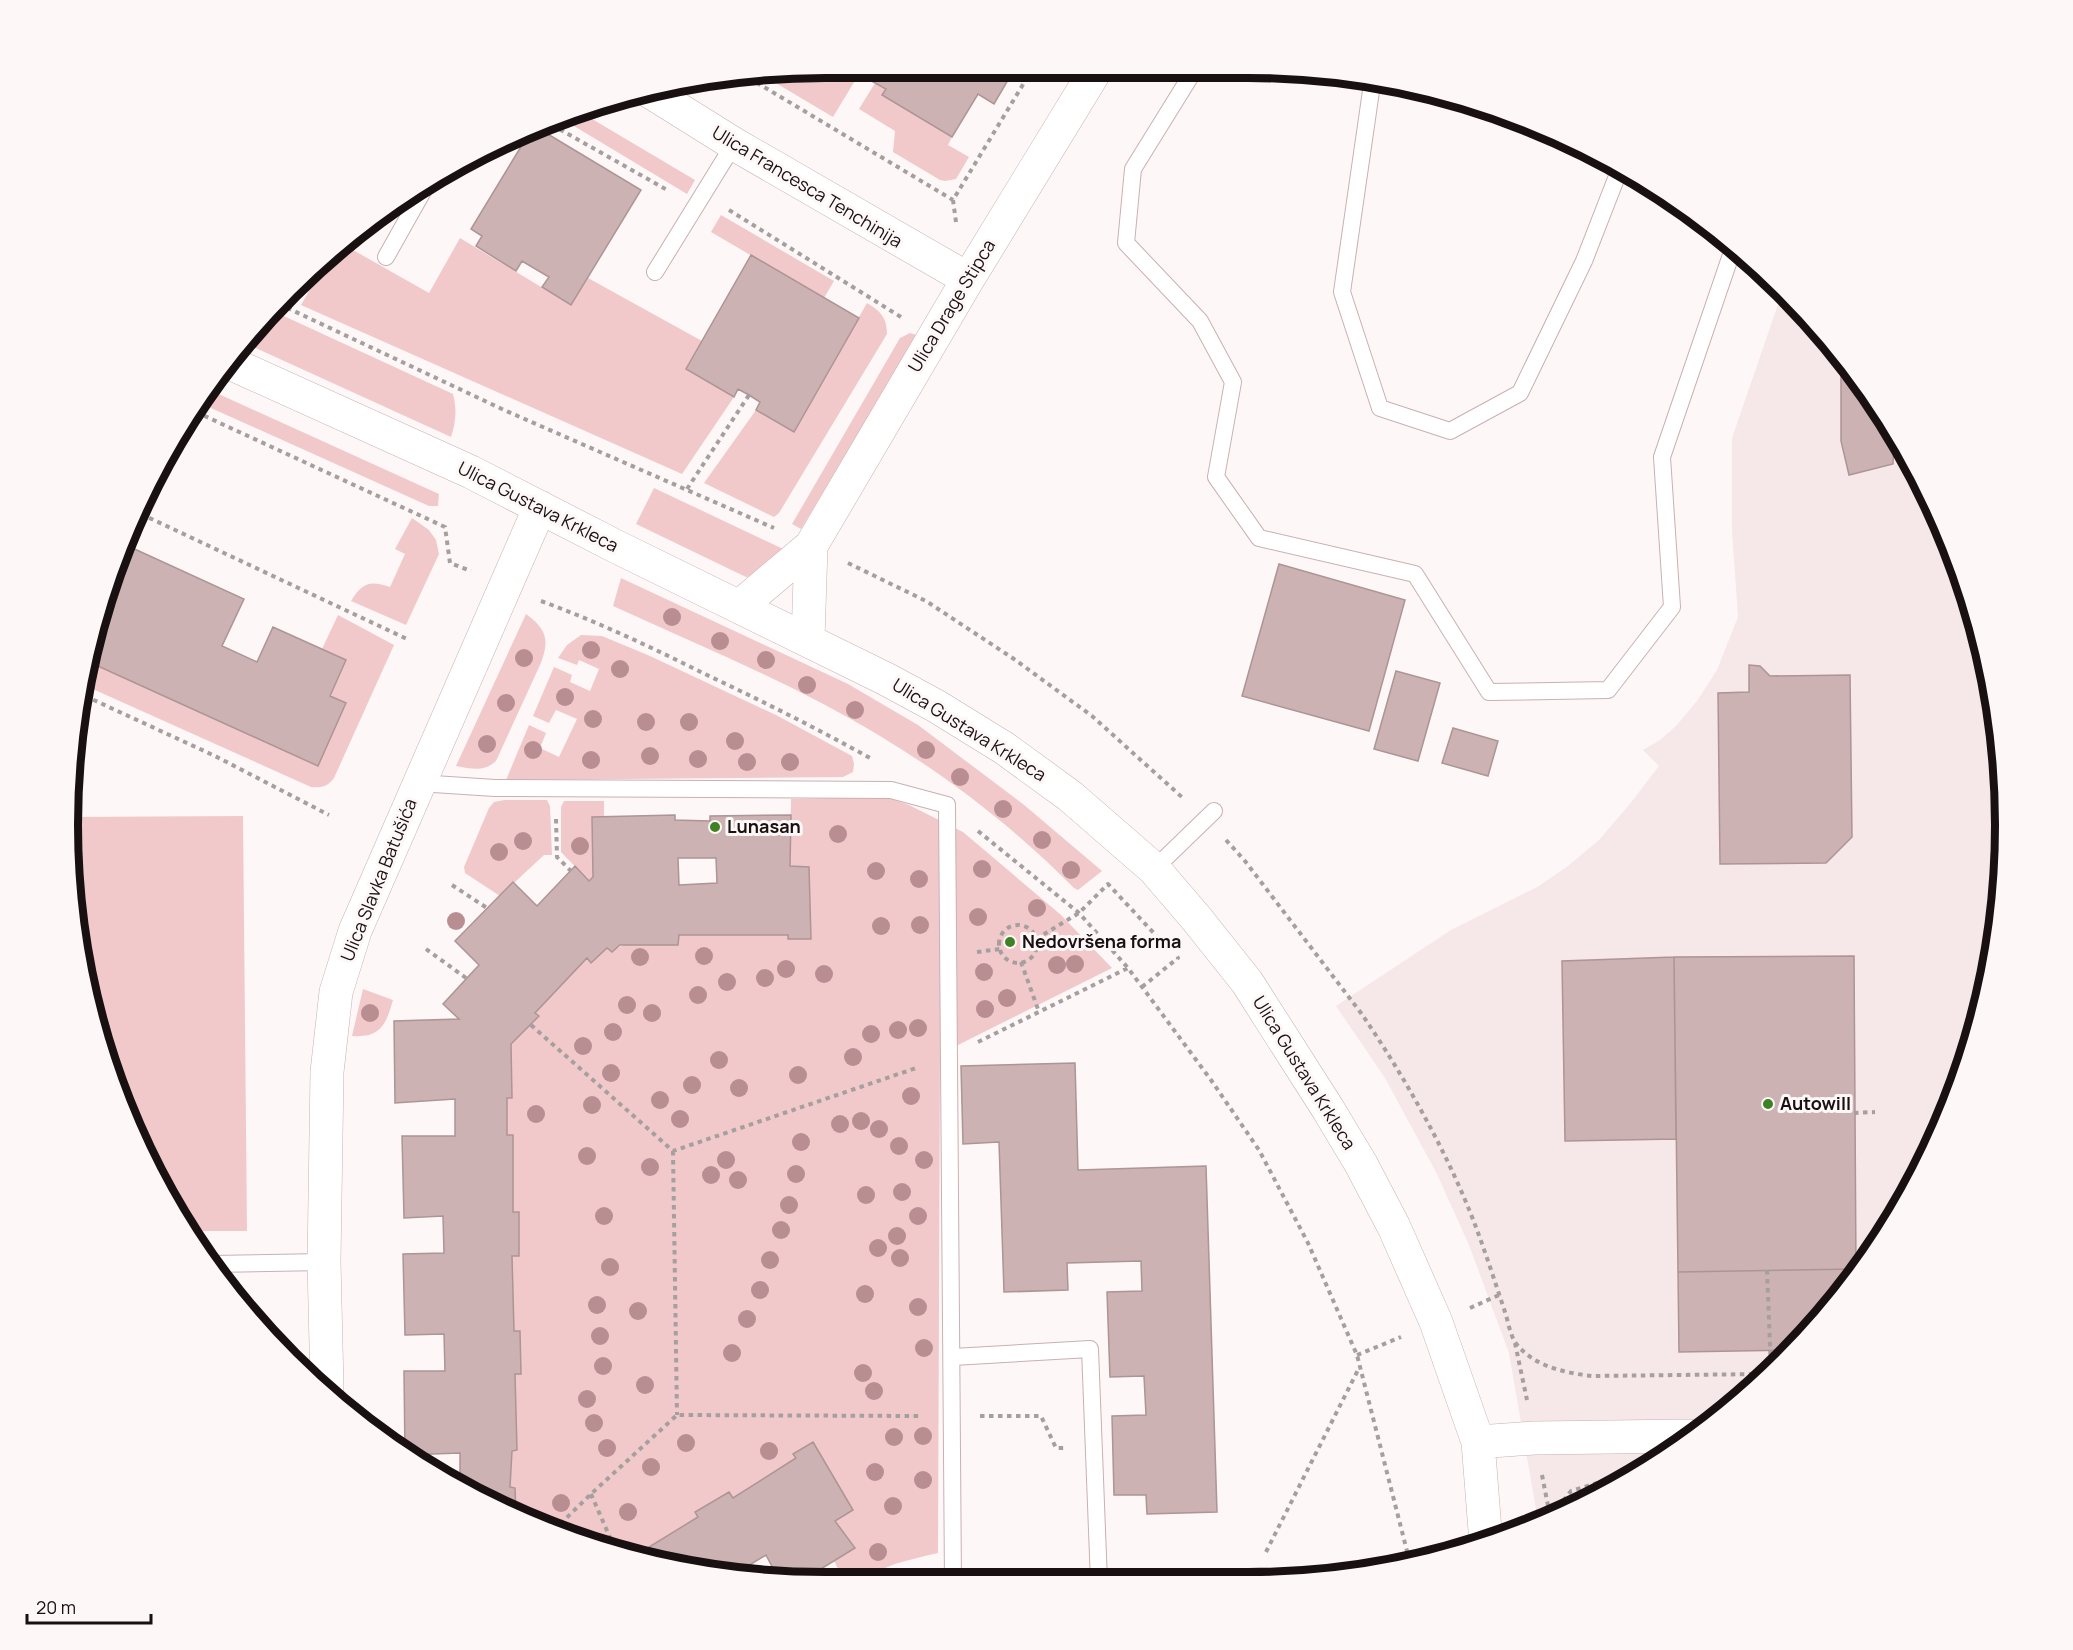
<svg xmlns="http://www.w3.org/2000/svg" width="2073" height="1650" font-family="Manrope,sans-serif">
<rect width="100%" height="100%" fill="#fdf7f7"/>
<!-- built -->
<path fill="#f6e7e8" d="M1782,293l67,71 55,83 61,135 34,144 5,149 -24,146 -53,139 -78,126 -102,109 -121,86 -88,40 -29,-168 -40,-108 -32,-71 -52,-96 -49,-72 115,-76 88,-44 29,-20 31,-26 30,-35 30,-39 -16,-16 17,-10 17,-15 20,-24 20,-31 21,-53 -6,-86v-93z"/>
<!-- green -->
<path fill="#f1c9cb" d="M825,68h11l20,11 -23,38 -69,-41z
M875,83l11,6 -3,6 69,42 -4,8 21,12 -13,22 -11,2 -5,-1 -47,-28 2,-21 -36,-22z
M582,113l113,67 -8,14 -123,-74z
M721,215l113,66 -10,17 -113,-66z
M460,238l111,67 17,-27 114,63 -16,28 48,28 -52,77 -381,-169 26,-45 19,-14 83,47z
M867,303c13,8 20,14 20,31l-108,179 -5,4 -70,-34 52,-73 38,21z
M273,311l180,83c4,16 3,27 -2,43l-204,-93z
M910,333l7,2 -116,194 -9,-5 108,-186z
M212,391l227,103 -1,12h-9l-227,-102z
M654,488l125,59 11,5 -36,24 -8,1 -110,-53z
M412,518l17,12 7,10 3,14 -33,71 -55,-24c11,-18 19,-21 39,-14l15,-33 -10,-5z
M621,578l227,106 70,41 105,79 79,67 -24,19 -4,-2c-57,-58 -124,-110 -194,-152 -84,-51 -177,-89 -267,-130z
M526,614c21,15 24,27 14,51l-44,96c-12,11 -24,8 -40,5z
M338,615l56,30 -60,133c-7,9 -12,10 -23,9l-225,-101 3,-24 228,104 29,-63 -16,-7 16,-36 -24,-11z
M581,635l21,1 48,20 126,59 76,41 2,8 -1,8 -10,5 -337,3 23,-55 17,8 -6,15 19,9 18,-38 -21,-9 -7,13 -16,-7 21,-49 18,8 -2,7 20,9 9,-22 -20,-9 -2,5 -19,-7 9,-13z
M886,797l23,8 54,27 98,83 51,53 -172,86 -2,499c-15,3 -29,7 -43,11 -17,6 -33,18 -50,18l-11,-21 21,-13 -20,-27 18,-11 -40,-68 -19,12 2,4 -63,40 -4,-6 -31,25 -62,38 -101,-30 -19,-10 -1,-27 -5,-1 2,-36 5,-1 -2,-76 6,-1 -1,-42h-6l-2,-75 7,-1v-43h-6l-6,-77v-37h5l-1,-54 27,-27 -3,-4 52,-55 4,5 16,-15 5,4c27,-24 138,-17 176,-17v4h23l-2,-72 -19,-1 1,-67z
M504,800h43l3,6 2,49h-8l-44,41 -35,-23 -1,-6 25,-59 5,-6z
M564,801h40v16l-12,1 1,59 -4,4 -28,-29v-45z
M243,816l4,415h-58l-20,-28 -76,-182 -25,-196v-8z
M363,989l30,11c-7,25 -13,38 -41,36z"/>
<!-- building -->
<path fill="#ccb2b3" stroke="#ad9495" stroke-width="1.5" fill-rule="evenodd" d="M836,68h179l-21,36 -16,-10 -26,43 -70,-42 4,-6 -27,-15 -3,5z
M541,130l100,60 -70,115 -29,-18 7,-10 -27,-16 -6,10 -40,-25 6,-10 -11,-7 57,-94z
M751,255l108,63 -65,114 -38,-22 4,-8 -11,-7 -11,-6 -4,8 -48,-28z
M1841,355l8,9 45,67 -1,33 -44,11 -8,-34z
M128,546l116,53 -22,47 35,16 16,-35 73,33 -16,36 16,7 -28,63 -229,-104 4,-33z
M1279,564l126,36 -36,131 -127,-35z
M1749,665l11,1 10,10 80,-1 2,162 -26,26 -106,1 -2,-171 31,-1z
M1396,671l44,12 -22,78 -44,-12z
M1453,728l45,13 -10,35 -46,-13z
M675,815v5l35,1v-5l81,-1 -1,51 19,1 2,72h-23v-4h-109l-1,10h-58l-8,7 -5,-4 -16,15 -4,-5 -52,55 4,3 -28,28 1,54h-5v37h6v77h6v44h-7l2,75h6l1,43h-6l2,76 -5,1 -2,36 5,1 1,27 -56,-30v-32l-55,2 -1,-84h41l-1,-37 -39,1 -2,-81 41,-1 -1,-37 -39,2 -2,-82h53v-37l-60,4 -1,-82 65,-2 -16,-15 36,-39 -24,-24 58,-59 24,24 38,-40 14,15 4,-4 -1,-60zM678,858h38l1,25 -38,2z
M1854,956l2,313 -178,3 -4,-315z
M1674,957l2,182 -111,2 -3,-180z
M1075,1063l3,107 128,-4 11,346 -70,2 -1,-19h-32l-2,-79 34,-1 -2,-39 -34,1 -3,-85 35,-1 -1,-30 -74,2 1,27 -64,2 -5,-150 -36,2 -2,-78z
M1856,1269v5l-7,12 -60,64 -110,2 -1,-80z
M813,1442l40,68 -18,11 20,27 -52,32 -25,-2 -12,-23 -31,19 -57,-6 -42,-13 62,-38 -3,-5 34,-20 4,6 63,-40 -3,-4z"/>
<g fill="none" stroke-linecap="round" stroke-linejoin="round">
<!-- service casing -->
<g stroke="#cab0b1" stroke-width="18">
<path id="service" d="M1195,69l-62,100 -7,74 74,78 33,61 -17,95 43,61 156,36 74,118 119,-2 64,-83 -10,-150 72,-211
M1372,84l-30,208 38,116 70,23 70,-38 64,-132 37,-95
M386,257l41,-73
M655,272l79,-128
M418,783l77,5 396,2 56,15 6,777
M1154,869l60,-58
M212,1264l112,-2
M953,1357l137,-8 9,233"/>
</g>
<!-- minor casing -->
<g stroke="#cab0b1" stroke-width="34">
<path id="minor" d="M649,91l85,53 234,135
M740,606l71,-60 157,-267 129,-211
M808,640l3,-94"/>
</g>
<!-- tertiary casing -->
<g stroke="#cab0b1" stroke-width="34">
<path id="tertiary" d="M232,364l239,108 144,74 271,133 50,27 68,42 66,48 84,73 42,49 51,64 81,127 33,55 33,63 42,95 42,120 8,101
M327,1387l-3,-125 3,-190 9,-80 19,-61 185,-424
M1478,1442l56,-4 155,-2"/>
</g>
<!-- path -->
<path stroke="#a69f9f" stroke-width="4" stroke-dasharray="4.5 4.5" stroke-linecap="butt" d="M749,78l204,122
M552,125l117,66
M729,210l172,107
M956,222l-3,-22 80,-132
M279,304l225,106 270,118
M196,412l249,115 5,36 21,8
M687,489l62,-94
M141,514l266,125
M848,563l78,38 88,58 78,57 92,83
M541,601c57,21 112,47 166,74 55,26 109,53 163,83
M85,696l130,60 114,59
M556,819l1,38 14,14
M978,831l101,82 49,55 83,112 48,70 49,93 49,112 52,204
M1226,840l19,21 116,152c44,64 89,144 116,217 10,27 19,55 28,82 3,9 5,22 10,30 17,24 50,31 77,34l174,-2
M452,885l35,23
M999 944a19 19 0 1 1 38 0a19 19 0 1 1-38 0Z
M1036,939l43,-26 29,-29 55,59
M426,949l40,29
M977,952l23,-3
M1021,962l18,50
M1142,987l36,-29 -1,-1
M531,1025l142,126 246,-84
M978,1042l150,-74
M1854,1113l21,-1
M673,1151l4,264
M1767,1270l4,99
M1470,1308l29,-13
M1515,1343l12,57
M1357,1355l44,-18
M980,1416h61l15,32h10
M1542,1475l8,41
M591,1494l24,55
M1552,1515l19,-24 36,-11 15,3
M554,1530l37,-36 86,-79 244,1
M1266,1552l94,-186"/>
<!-- service -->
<use href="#service" stroke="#fff" stroke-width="16"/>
<!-- minor -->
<use href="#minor" stroke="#fff" stroke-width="33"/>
<!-- tertiary -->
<use href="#tertiary" stroke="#fff" stroke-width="33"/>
</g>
<!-- trees -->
<g fill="#b98e92">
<circle cx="672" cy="617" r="9"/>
<circle cx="720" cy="641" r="9"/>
<circle cx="591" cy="650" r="9"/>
<circle cx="524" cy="658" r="9"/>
<circle cx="766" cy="660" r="9"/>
<circle cx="620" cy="669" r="9"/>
<circle cx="807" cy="685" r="9"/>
<circle cx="565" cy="697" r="9"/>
<circle cx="506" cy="703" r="9"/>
<circle cx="855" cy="710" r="9"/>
<circle cx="593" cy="719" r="9"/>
<circle cx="646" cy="722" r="9"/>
<circle cx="689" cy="722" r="9"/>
<circle cx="735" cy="741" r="9"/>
<circle cx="487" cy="744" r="9"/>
<circle cx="533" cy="750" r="9"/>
<circle cx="926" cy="750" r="9"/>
<circle cx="650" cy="756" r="9"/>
<circle cx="698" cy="759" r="9"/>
<circle cx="591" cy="760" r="9"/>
<circle cx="747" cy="762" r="9"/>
<circle cx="790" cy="762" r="9"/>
<circle cx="960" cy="777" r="9"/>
<circle cx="1003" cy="809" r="9"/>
<circle cx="838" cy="834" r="9"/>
<circle cx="1042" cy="840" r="9"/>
<circle cx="523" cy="841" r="9"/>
<circle cx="580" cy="846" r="9"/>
<circle cx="499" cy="852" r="9"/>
<circle cx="982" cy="869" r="9"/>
<circle cx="1071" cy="870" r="9"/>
<circle cx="876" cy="871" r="9"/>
<circle cx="919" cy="879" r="9"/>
<circle cx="1037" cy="908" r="9"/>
<circle cx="978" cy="917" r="9"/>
<circle cx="456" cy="921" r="9"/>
<circle cx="920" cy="925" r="9"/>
<circle cx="881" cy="926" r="9"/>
<circle cx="704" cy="956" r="9"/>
<circle cx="640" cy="957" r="9"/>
<circle cx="1075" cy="964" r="9"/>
<circle cx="1057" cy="965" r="9"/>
<circle cx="786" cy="969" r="9"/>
<circle cx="984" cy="972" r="9"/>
<circle cx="824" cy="974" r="9"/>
<circle cx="765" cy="978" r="9"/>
<circle cx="727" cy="982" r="9"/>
<circle cx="698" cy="995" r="9"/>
<circle cx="1007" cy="998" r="9"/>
<circle cx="627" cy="1005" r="9"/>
<circle cx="985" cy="1009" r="9"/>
<circle cx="370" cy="1013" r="9"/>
<circle cx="652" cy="1013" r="9"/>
<circle cx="918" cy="1028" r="9"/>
<circle cx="898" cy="1030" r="9"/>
<circle cx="613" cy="1032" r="9"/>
<circle cx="871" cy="1034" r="9"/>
<circle cx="583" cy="1046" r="9"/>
<circle cx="853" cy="1057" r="9"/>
<circle cx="719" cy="1060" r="9"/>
<circle cx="611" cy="1073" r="9"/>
<circle cx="798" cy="1075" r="9"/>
<circle cx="692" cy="1085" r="9"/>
<circle cx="739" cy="1088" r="9"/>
<circle cx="911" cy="1096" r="9"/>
<circle cx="660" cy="1100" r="9"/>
<circle cx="592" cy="1105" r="9"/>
<circle cx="536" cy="1114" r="9"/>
<circle cx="680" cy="1119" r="9"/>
<circle cx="861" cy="1121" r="9"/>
<circle cx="840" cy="1124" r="9"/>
<circle cx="879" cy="1129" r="9"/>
<circle cx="801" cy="1142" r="9"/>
<circle cx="899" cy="1146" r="9"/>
<circle cx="587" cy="1156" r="9"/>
<circle cx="726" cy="1160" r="9"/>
<circle cx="924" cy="1160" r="9"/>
<circle cx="650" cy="1167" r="9"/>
<circle cx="796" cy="1174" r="9"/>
<circle cx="711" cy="1175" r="9"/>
<circle cx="738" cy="1180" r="9"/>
<circle cx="902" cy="1192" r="9"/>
<circle cx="866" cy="1195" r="9"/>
<circle cx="789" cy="1205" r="9"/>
<circle cx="604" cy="1216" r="9"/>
<circle cx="918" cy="1216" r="9"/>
<circle cx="781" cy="1230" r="9"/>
<circle cx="897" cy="1236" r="9"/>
<circle cx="878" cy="1248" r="9"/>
<circle cx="900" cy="1258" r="9"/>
<circle cx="770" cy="1260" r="9"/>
<circle cx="610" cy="1267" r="9"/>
<circle cx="760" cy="1290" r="9"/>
<circle cx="865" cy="1294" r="9"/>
<circle cx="597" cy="1305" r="9"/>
<circle cx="918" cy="1307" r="9"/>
<circle cx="638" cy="1311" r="9"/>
<circle cx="747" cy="1319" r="9"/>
<circle cx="600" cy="1336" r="9"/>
<circle cx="924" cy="1348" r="9"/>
<circle cx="732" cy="1353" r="9"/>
<circle cx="603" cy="1366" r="9"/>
<circle cx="863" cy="1373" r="9"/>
<circle cx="645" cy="1385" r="9"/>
<circle cx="874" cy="1391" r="9"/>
<circle cx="587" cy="1399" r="9"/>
<circle cx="594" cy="1423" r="9"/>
<circle cx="923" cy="1436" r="9"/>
<circle cx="894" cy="1437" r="9"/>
<circle cx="686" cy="1443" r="9"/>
<circle cx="607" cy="1448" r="9"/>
<circle cx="769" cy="1451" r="9"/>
<circle cx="651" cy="1467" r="9"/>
<circle cx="875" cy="1472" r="9"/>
<circle cx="923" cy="1480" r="9"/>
<circle cx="561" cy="1503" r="9"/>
<circle cx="893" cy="1506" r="9"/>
<circle cx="628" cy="1512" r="9"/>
<circle cx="878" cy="1552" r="9"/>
</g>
<!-- markers -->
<g fill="#3e8225" stroke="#fdf7f7" stroke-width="2">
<circle cx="715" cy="827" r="6"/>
<circle cx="1010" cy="942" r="6"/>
<circle cx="1768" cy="1104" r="6"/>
</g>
<g text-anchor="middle" stroke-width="6" stroke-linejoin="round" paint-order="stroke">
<!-- street labels -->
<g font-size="18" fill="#191011" stroke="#fdf7f7">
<text transform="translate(807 187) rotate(31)" y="6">Ulica Francesca Tenchinija</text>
<text transform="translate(952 306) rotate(-59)" y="6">Ulica Drage Stipca</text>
<text transform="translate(538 507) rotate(27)" y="6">Ulica Gustava Krkleca</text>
<text transform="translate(969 730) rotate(32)" y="6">Ulica Gustava Krkleca</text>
<text transform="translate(379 880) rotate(-68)" y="6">Ulica Slavka Batušića</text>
<text transform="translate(1304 1073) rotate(58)" y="6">Ulica Gustava Krkleca</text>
</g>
<!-- poi labels -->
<g font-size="18" font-weight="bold" fill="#191011" stroke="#fdf7f7" text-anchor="start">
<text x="727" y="833">Lunasan</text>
<text x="1022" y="948">Nedovršena forma</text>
<text x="1780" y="1110">Autowill</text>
</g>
</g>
<!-- crop -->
<path d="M0 0H2073V1650H0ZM825 78H1248A747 747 0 0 1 1995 825V825A747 747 0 0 1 1248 1572H825A747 747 0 0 1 78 825V825A747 747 0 0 1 825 78Z" fill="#fdf7f7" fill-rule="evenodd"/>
<path fill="none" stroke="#191011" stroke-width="8" d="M825 78H1248A747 747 0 0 1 1995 825V825A747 747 0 0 1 1248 1572H825A747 747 0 0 1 78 825V825A747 747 0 0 1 825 78Z"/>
<!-- scale -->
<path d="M27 1614v9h124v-9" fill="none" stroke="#191011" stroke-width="3"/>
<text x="36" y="1614" font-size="18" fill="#191011" stroke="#fdf7f7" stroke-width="4.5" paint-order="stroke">20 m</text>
</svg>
